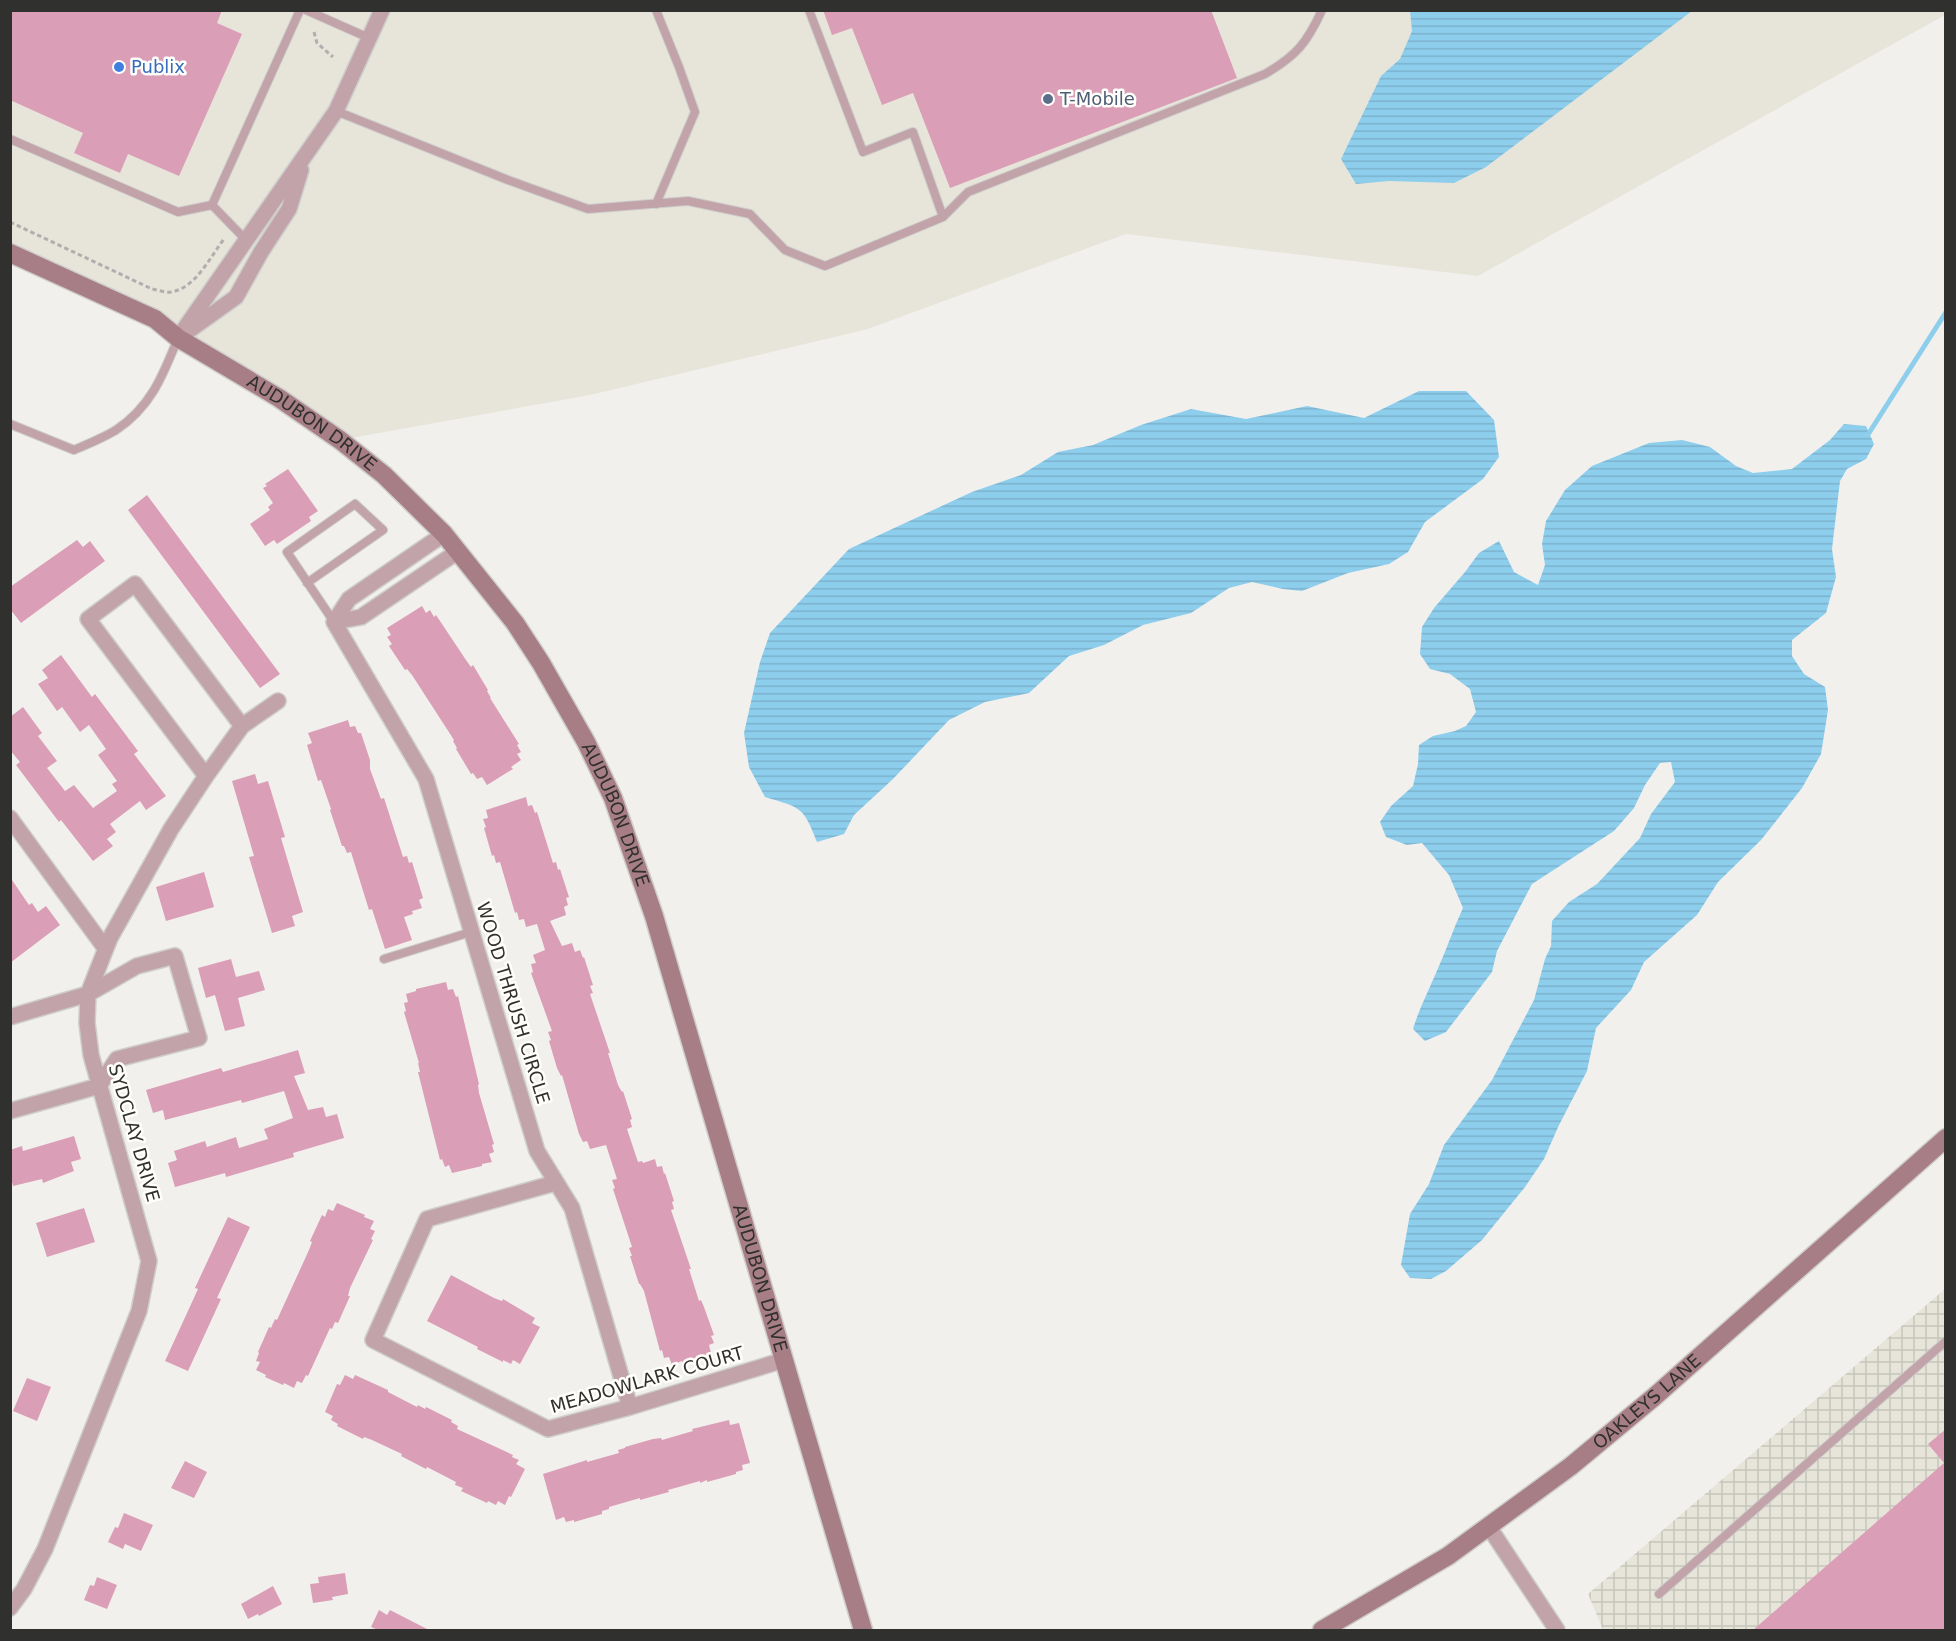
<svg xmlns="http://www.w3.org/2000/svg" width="1956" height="1641" font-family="'DejaVu Sans',sans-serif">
<defs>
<pattern id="industrial-grid" width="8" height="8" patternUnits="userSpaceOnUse" patternTransform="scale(1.5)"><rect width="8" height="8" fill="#e7e5da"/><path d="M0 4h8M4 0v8" fill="none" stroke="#c6c5bb"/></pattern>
<pattern id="water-rules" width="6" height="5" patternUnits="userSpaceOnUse" patternTransform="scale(1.5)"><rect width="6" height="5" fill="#8eceed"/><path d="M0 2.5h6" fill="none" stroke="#7bb1cc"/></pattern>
</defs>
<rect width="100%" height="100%" fill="#f1f0ed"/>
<!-- built -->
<path fill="#e7e5da" d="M11,11h1934v4l-467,261 -352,-42 -258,95 -278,66 -250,45 -162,-102 -167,-85z"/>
<!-- industrial -->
<path fill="url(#industrial-grid)" d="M1945,1289v341h-342l-15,-36z"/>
<!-- water -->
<path fill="url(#water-rules)" d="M1410,11v-1l282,1 -206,156 -32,16 -65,-2 -33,3 -15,-25 40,-83 19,-17 12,-28z
M1419,391h47l28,29 5,37 -16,22 -58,43 -17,30 -19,12 -41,9 -46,18 -19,-2 -31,-7 -23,6 -38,25 -48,12 -39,20 -35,11 -40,37 -44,9 -36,18 -56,59 -39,36 -10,19 -27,8c-14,-36 -16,-34 -52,-45l-16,-30 -5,-34 16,-71 10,-29 79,-84 123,-57 49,-17 37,-23 35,-7 48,-20 50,-16 55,10 61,-13 57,12z
M1844,424l22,2 8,18 -8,15 -19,10 -7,12 -8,68 4,28 -10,36 -34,27v16l12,18 21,13 3,23 -7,44 -19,34 -41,52 -43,42 -21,33 -53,47 -13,28 -35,38 -9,43 -28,54 -15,34 -19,28 -43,53 -36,31 -15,8 -21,-1 -9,-13 9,-51 19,-30 15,-39 48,-65 42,-80 11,-41 6,-13 1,-25 17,-19 28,-18 43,-46 11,-24 24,-32 -4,-20 -11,1 -15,22 -11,23 -20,23 -82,53 -35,67 -5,21 -46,60 -21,9 -12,-12c6,-20 15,-37 23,-56 10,-22 17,-44 27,-65l-14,-33 -27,-32 -15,2 -21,-8 -6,-15 11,-16 22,-20 5,-22 1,-19 14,-9 22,-5 11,-5 10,-14 -6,-23 -20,-15 -20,-5 -10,-15 2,-27 12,-19 31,-36 14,-19 20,-12 15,31 24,13 7,-20 -3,-21 4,-23 19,-31 27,-24 57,-23 33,-3 28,7 26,19 17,7 39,-4 38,-29z"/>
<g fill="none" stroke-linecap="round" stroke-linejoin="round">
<!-- stream -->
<path stroke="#8eceed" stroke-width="5" d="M1869,433l77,-121"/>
</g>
<!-- building -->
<path fill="#db9eb7" d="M10,10h212l-5,13 25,11 -63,142 -51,-22 -8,19 -46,-20 9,-20 -73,-33z
M823,10h388l26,68 -287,110 -37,-95 -31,12 -30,-77 -20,7z
M288,469l30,42 -9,6 2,4 -34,23 -3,-4 -9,6 -15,-22 20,-14 -2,-3 5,-4 -10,-15 4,-2 -2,-2z
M147,495l133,179 -20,14 -132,-178z
M77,540l6,7 7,-6 15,20 -84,62 -11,-14v-22z
M422,606l4,7 4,-3 4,7 2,-2 30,45 5,7 2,-2 15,25 -1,1 4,7h-1l29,46 -2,1 4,7 -4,2 4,6 -10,7 2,2 -26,16 -5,-8 -5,2 -4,-6 -2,1 -15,-25 1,-1 -4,-7 1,-1 -42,-65 -5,-6 -2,1 -16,-24 3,-2 -5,-7 4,-2 -4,-7z
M61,655l31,42 3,-3 43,57 -4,3 32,42 -20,14 -6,-9 -30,23 6,8 -9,7 6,7 -20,15 -32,-41 -2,2 -43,-57 4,-3 -10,-12v-33l13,-10 19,26 -4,3 19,25 -10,7 18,23 9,-6 19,23 24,-17 -5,-7 5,-3 -19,-26 8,-6 -17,-24 -9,7 -18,-25 -5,4 -19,-27 10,-6 -6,-8z
M348,720l2,7 5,-1 3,7h3l9,27v9l11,30 3,-1 19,59 4,-1 2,7 3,-1 11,36 -4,2 3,8 -10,3 1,3 -9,3 8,23 -27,9 -13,-40 -3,1 -18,-58 -4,1 -3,-7h-2l-12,-36 1,-1 -10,-29 -3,1 -11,-36 5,-2 -4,-10z
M255,774l3,10 10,-3 17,56 -4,1 22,74 -11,4 3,10 -23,7 -23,-76 5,-1 -22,-75z
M526,797l2,9 4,-1 3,8 2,-1 16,51 3,-1 2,8 2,-1 9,28 -3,1 2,7 -4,2 2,8 -16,6 12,25 10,-3 3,9 5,-2 3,8 1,-1 9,28 -3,1 3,7 -3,1 20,59h-2l10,32 4,7 1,-1 9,28 -2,1 2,7 -5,2 11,33 4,-1 1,2 12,-4 2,8 5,-1 2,8 1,-1 9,28 -2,1 2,7 -3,1 20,59h-2l10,32 2,-1 3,7 10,28 -3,1 3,7 -5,2 2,8 -29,10v-2l-10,4 -3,-8 -5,1 -2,-8 -2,1 -16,-60 -4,-7h-1l-9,-28h2l-3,-8 3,-1 -19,-58 2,-1 -3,-8 5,-1 -11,-34 -16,4 -3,-8 -4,1 -4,-8 -17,-59 -1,1 -4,-8 -8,-27 2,-1 -3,-8 4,-1 -21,-58 2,-1 -2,-8 5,-1 -3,-8 12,-5 -8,-26 -11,3 -2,-8 -5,1 -2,-8 -2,1 -15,-51 -4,1 -2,-8 -2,1 -8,-28 2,-1 -3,-8 5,-1 -2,-8z
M204,872l10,35 -48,14 -10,-34z
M10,877l19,28 3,-2 6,9 8,-6 14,19 -50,38z
M231,959l5,18 23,-6 6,19 -27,8 7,28 -20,5 -10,-36 -9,3 -8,-30z
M446,982l2,8 5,-1 3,8 2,-1 21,88 -1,1 1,8 15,51 -2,1 2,7 -5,2 3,8 -10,2v2l-30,7 -3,-8 -4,2 -3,-8 -2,1 -22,-88h2l-2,-9h1l-15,-51 2,-1 -2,-8 4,-1 -2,-8 10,-3v-2z
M298,1050l7,23 -11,3 14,34 15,-3 3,10 11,-3 7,24 -51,15 1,4 -68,20 -1,-4 -50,14 -7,-24 9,-3 -3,-9 31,-10 2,6 29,-10 3,11 29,-9 -4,-10 29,-11 -9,-27 -42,12 -1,-3 -76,20 -2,-10 -10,3 -7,-23 75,-22 2,4z
M74,1136l7,23 -10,3 3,9 -31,12 -1,-4 -29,7 -3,-13v-23l12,-4 1,5z
M337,1203l28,12 -1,2 10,4 -4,8 5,2 -4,8 2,1 -23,48 -2,8h2l-12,27 -3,-1 -3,7 -2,-1 -22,48 -2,-1 -4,8 -5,-2 -3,7 -10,-5 -1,2 -18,-8 1,-2 -10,-5 4,-8 -4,-1 3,-8 -1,-1 11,-25 2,1 4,-9 2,1 32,-70 3,-8 -2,-1 12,-26 3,2 3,-8 5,2z
M84,1208l11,34 -48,15 -11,-34z
M228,1217l22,10 -33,71 4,1 -33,72 -23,-10 33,-72 -3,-1z
M451,1275l43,23 8,3 1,-2 32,19 -3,5 8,4 -20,37 -7,-4 -2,4 -8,-4v2l-26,-13 1,-2 -51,-26z
M345,1375l8,4 2,-4 33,15v2l29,15 1,-2 7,4 1,-2 26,13 -1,2 7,4 -1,3 56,26 -1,2 7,3 -3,4 9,5 -14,28 -2,-1 -4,9 -7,-4 -2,4 -8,-4 -1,2 -26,-12 2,-3 -8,-3 1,-3 -29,-15 -1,2 -25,-13 1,-2 -30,-14 -8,-3 -1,2 -26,-13 1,-2 -7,-4 2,-4 -8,-4 12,-28 3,1z
M27,1378l24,9 -14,34 -24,-10z
M729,1420l1,5 9,-2 11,40 -8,2 1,5 -7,2v2l-29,8v-2l-7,3v-2l-32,9 1,2 -22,6 -7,2v-2l-31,9v2l-7,2v3l-28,8v-2l-8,2 -2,-5 -8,3 -13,-46 44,-14v2l32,-9 -1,-3 7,-2v-1l28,-8 8,-1 1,2 31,-9 -1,-2z
M1946,1429v201h-193l191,-167 -16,-19z
M185,1461l22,11 -13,26 -23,-10z
M124,1513l29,12 -12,26 -16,-7 -2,5 -15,-7 7,-15 3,1z
M345,1573l3,21 -16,3 1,3 -20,3 -3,-19 9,-1 -1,-6z
M97,1577l20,8 -10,24 -23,-9 6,-15 4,1z
M273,1586l9,18 -23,12 -1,-2 -10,5 -7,-15z
M379,1610l8,5 3,-5 39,20h-51l-7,-3z"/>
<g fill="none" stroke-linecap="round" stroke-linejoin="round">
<!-- lane casing -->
<g stroke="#cecdcb" stroke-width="10">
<path id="lane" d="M306,10l63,28
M336,111l172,69 80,29 100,-8 62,13 35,36 40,16 118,-49 -30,-85 -50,20 -54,-142
M10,139l168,73 34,-7 34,35
M656,204l39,-92 -16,-45 -23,-57
M212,205l88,-195
M943,217l25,-25 297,-118c31,-18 42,-31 57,-64
M10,424l64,26c14,-6 29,-12 42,-20 35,-23 47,-55 62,-92
M307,583l76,-53 -28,-26 -68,48 47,70
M384,959l87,-27
M1659,1594l287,-253"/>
</g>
<!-- street casing -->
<g stroke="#cecdcb" stroke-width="18">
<path id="street" d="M187,332l49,-35 25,-45 28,-43 12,-39
M178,338l158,-227 46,-101
M334,622l92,157 111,372 35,57 58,199
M334,622l27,-5 96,-65
M334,622l15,-23 95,-65
M206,776l-118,-157 47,-35 107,142
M10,818l95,130
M10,1017l78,-23 49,-28 38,-10 24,82 -82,21 -18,27 -89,25
M555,1183l-128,36 -54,121 175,89 82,-22 154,-47
M1489,1527l68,103
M10,1608l14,-19 21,-40 94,-238 10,-50 -58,-206 -4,-32 1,-29 22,-56 61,-109 35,-53 36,-50 36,-25"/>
</g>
<!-- secondary casing -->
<g stroke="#cecdcb" stroke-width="21">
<g id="secondary">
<path id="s1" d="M10,253l145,66 23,19 101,60 61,42 44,35 60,59 71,89 26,40 45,79 27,56 41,118 209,714"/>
<path id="s2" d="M1322,1630l126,-74 123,-90 83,-69 292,-259"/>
</g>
</g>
<!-- path -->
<path stroke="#b0afad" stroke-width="3" stroke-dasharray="4.5 3" stroke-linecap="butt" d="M314,32l3,11 16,14
M10,222l142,67c6,1 13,4 19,3 25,-4 39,-35 53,-53"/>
<!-- lane -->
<use href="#lane" stroke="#c1a3a9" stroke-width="8"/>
<!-- street -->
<use href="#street" stroke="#c1a3a9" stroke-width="15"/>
<!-- secondary -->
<use href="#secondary" stroke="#a87e86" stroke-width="18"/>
</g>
<!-- markers -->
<circle fill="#3f7fe0" stroke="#fffefa" stroke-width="2" cx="119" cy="67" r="6"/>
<circle fill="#5c6f8a" stroke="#fffefa" stroke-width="2" cx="1048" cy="99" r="6"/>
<g text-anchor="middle" stroke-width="5" stroke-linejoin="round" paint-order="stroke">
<!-- shop labels -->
<g font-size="18" fill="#366cbe" stroke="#fffefa" text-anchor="start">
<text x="131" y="73">Publix</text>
</g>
<!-- service labels -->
<g font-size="18" fill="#4e5e75" stroke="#fffefa" text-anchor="start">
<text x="1060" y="105">T-Mobile</text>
</g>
<!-- street labels -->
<g font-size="18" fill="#30302e" stroke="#fffefa">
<text dy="6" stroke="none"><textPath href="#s1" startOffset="348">AUDUBON DRIVE</textPath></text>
<text dy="6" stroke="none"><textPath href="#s1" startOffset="852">AUDUBON DRIVE</textPath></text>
<text transform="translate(513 1003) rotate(73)" y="6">WOOD THRUSH CIRCLE</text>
<text transform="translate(134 1133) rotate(74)" y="6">SYDCLAY DRIVE</text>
<text dy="6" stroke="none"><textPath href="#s1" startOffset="1338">AUDUBON DRIVE</textPath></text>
<text transform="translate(647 1380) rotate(-16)" y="6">MEADOWLARK COURT</text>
<text dy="6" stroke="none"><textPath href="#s2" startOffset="398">OAKLEYS LANE</textPath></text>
</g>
</g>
<!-- border -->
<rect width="1956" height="1641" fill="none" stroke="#30302e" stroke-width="24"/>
</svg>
